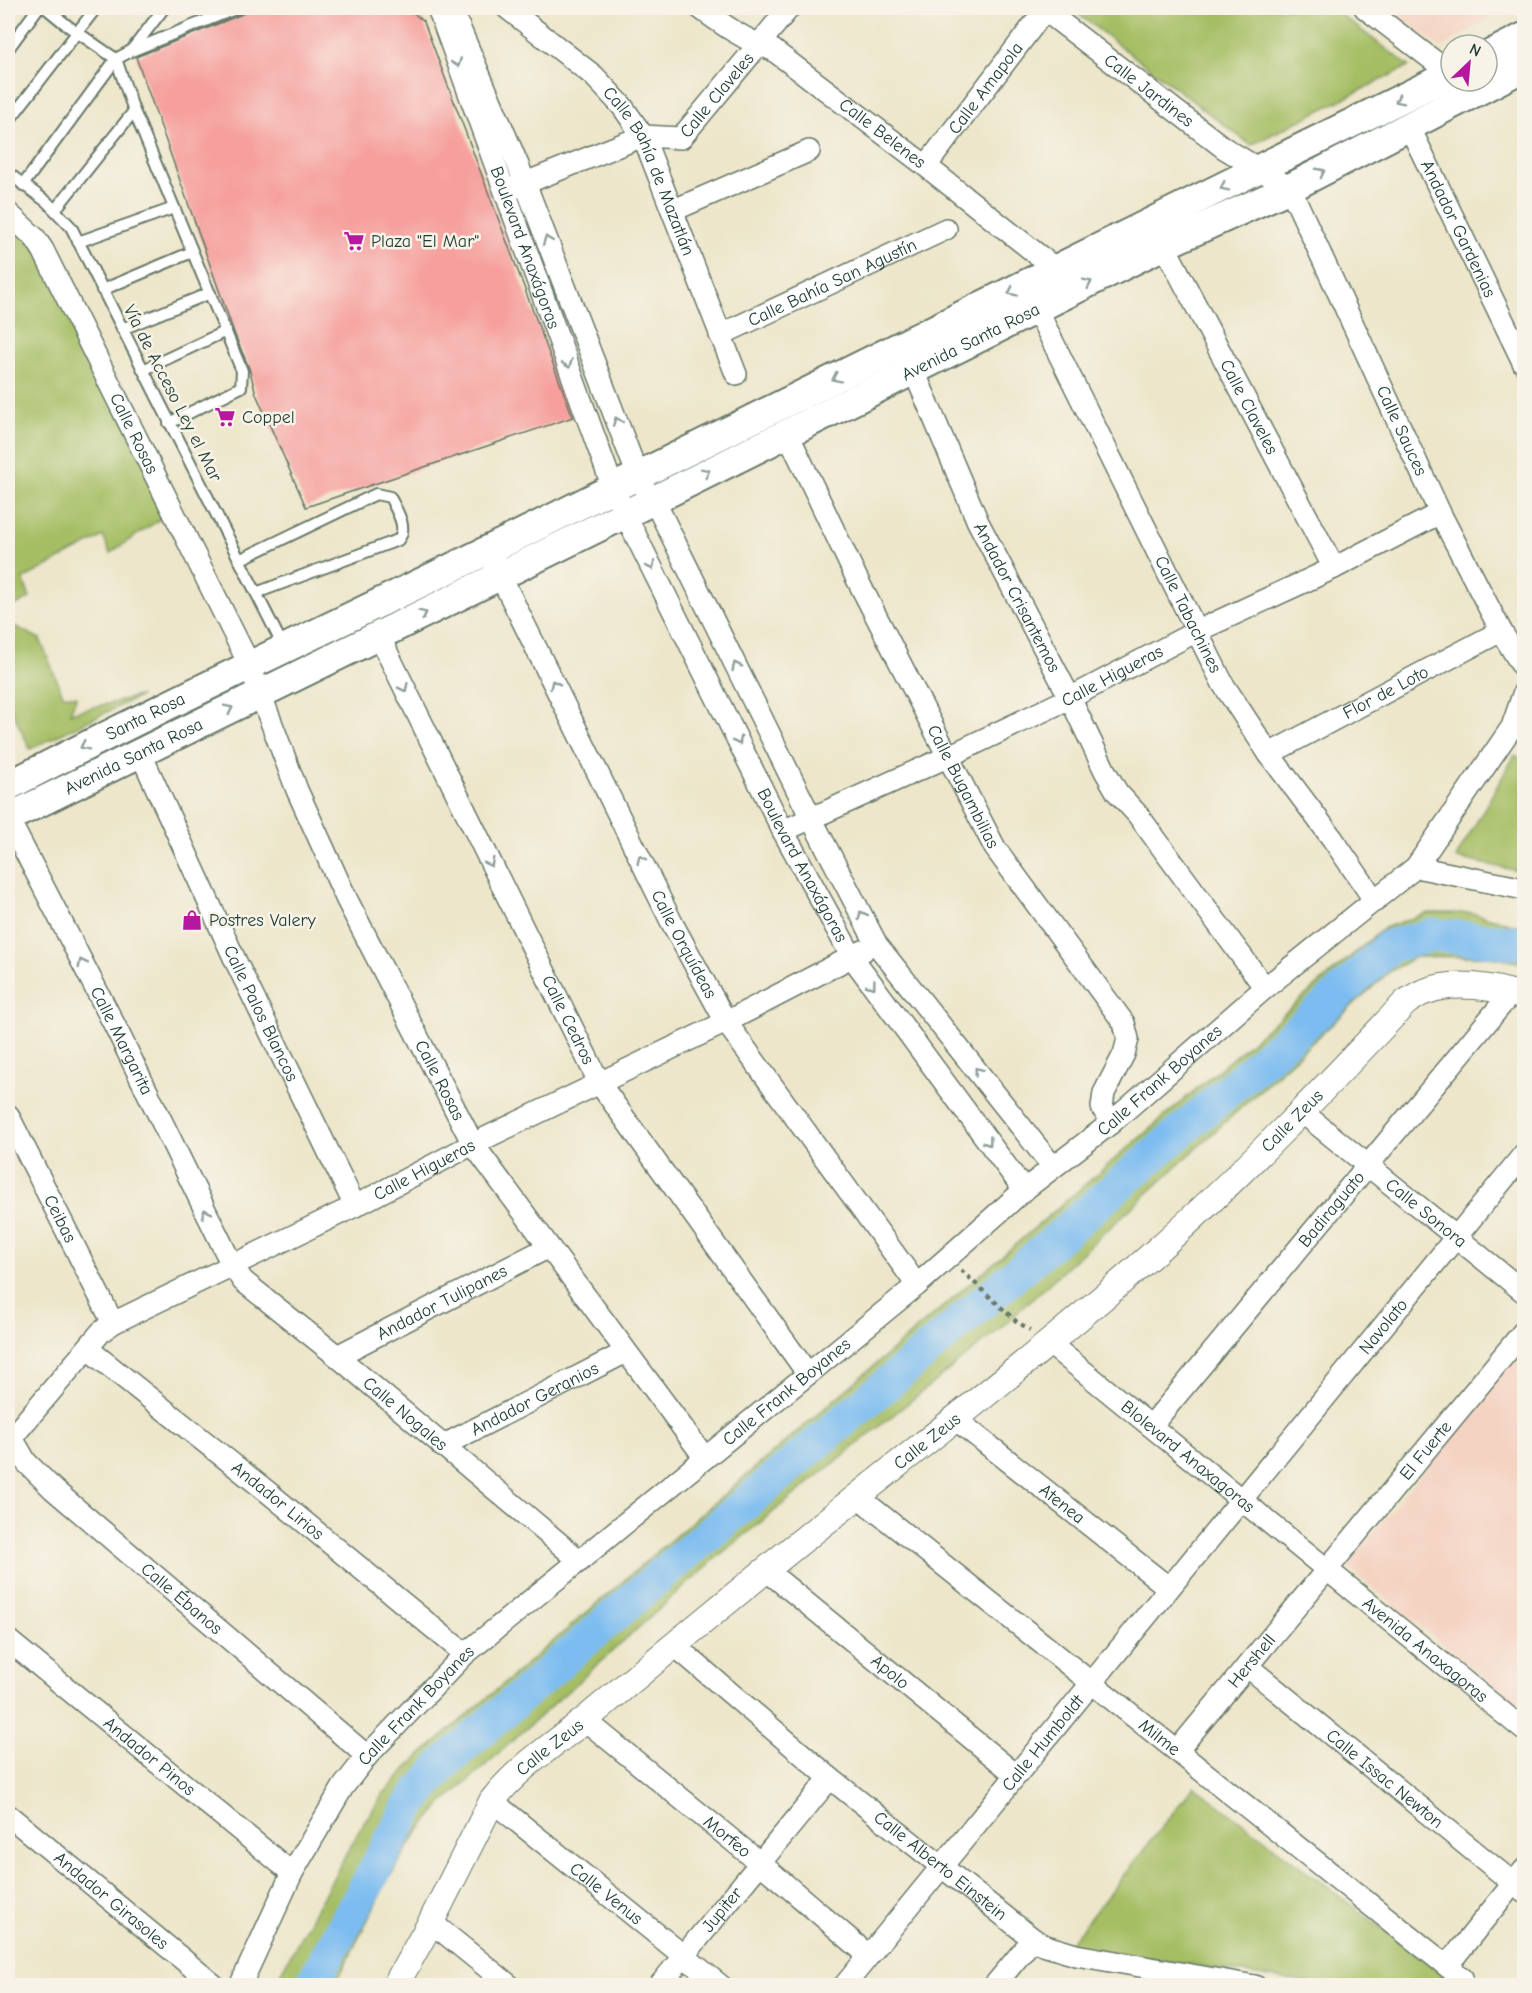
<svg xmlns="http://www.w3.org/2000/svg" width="1532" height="1993" font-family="'Comic Neue',sans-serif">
<rect width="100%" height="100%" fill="#f7f3e8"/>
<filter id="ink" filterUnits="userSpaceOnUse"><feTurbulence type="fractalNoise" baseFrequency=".0167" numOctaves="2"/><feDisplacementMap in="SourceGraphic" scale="12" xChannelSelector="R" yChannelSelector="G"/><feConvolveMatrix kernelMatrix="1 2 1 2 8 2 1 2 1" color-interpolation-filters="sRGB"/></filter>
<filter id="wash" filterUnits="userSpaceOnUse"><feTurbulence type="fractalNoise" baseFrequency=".008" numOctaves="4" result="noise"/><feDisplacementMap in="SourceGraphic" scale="24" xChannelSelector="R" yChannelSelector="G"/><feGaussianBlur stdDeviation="1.35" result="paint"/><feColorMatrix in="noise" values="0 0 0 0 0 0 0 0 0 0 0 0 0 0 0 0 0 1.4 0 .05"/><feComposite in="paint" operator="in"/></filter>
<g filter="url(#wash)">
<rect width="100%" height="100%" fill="#ede6ca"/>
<!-- built -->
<path fill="#f5d3c2" d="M1389,8h116l-64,40z
M1524,1348v362l-178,-144z"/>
<!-- green -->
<path fill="#a5be64" stroke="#627e4c" stroke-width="1.5" d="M1070,8h262l77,58 -158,79z
M8,213l16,13 148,285 -62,42 -7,-17 -80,43 7,19 -22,11z
M8,623l32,16 23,56 14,1 -7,17 70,-17 -110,53 -22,-47z
M1515,755l9,6v111l-68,-14z
M1428,913h43l53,14v36l-39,-7 -70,1 -26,15 -393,360 -281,227 -273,245 -27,32 -29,47 -51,102h-61l89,-161 21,-31 32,-34 968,-831z
M1194,1786l255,193 -1,6h-125l-255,-39z"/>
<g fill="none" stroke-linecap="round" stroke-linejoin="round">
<!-- river -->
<path stroke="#7cbcf0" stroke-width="34" d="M311,1986l101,-184 32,-39 220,-191 288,-243 377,-326 61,-57 43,-11 91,8"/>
</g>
<g id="blocks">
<!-- building -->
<path fill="#f69f9c" d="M253,8h155l16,14 149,395 -267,90 -50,-113 -7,-26 -14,-33 -99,-278 104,-42z"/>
</g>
</g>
<g filter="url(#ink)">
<use href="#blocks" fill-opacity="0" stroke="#677868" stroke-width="1.5"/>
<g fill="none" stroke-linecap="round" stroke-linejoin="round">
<!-- service casing -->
<g stroke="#677868" stroke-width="14">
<path id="service" d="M46,8l22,18 48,33 15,-8 106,-43
M8,49l30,-41
M131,51l33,-43
M116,59l18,52 108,260 -1,16 -72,36
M8,122l88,-114
M8,173l39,29 24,25 213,421
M23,185l93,-126
M55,210l79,-99
M78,242l96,-34
M102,290l90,-38
M122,329l88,-36
M143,370l83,-39
M239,560l137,-66 14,3c6,13 19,31 8,43l-142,53"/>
</g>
<!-- minor casing -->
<g stroke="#677868" stroke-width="24">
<g id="minor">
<path id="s1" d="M438,8l175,480 12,26 158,317 69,126 172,233"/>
<path d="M451,8l67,157 120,311 6,12 10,12 157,318 66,127 176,222"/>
<path id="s2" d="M507,8l87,68 28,30 21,30 93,238"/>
<path id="s3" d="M700,8c23,17 46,33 73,42l153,116 131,104"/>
<path id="s4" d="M1042,8l182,140 66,40 150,325 61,118 23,38"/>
<path d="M1365,8l86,66"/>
<path id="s5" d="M1409,126l115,238"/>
<path id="s6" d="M926,166l119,-156"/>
<path id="s7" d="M513,188l130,-52 38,2 108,-130"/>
<path d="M674,210l135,-59"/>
<path id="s8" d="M8,213l27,25 8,12 206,414 48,126 50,110 126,244 232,314"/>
<path id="s9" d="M1164,245l170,323"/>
<path id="s10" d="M1036,308l187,376 46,70 63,84 43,63"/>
<path id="s11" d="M720,335l226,-106"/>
<path id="s12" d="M914,371l64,151 92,176 35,73 12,21 21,23 127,173"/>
<path id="s13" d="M787,432l70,147 138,269 129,175 4,16 -4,15 -20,39 -2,14 9,16"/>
<path id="s14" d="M494,563l178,360 54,99 191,263"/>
<path id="s15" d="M379,636l221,448 208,290"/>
<path id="s16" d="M140,752l97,212 118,242"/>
<path id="s17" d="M1269,754l232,-123"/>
<path id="s18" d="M8,818l108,210 116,237 11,16 94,75 243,205"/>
<path id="s19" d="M783,831l164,-74 123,-59 125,-66 139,-64 106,-55"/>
<path d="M1416,867l108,22"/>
<path id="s20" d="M1302,1112l222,180"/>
<path id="s21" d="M8,1115l105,208"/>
<path id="s22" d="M1050,1344l474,386"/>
<path id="s23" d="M88,1349l181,144 196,161"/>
<path id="s24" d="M337,1356l212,-109"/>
<path id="s25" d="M954,1418l215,170"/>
<path id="s26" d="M1151,1426l361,-434"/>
<path id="s27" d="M8,1431l18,31 27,27 314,267"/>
<path id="s28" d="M8,1442l93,-110 12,-9 242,-117 118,-62 253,-122 137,-71"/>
<path id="s29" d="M442,1446l184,-94"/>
<path id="s30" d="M857,1496l605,482 -2,8"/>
<path id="s31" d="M765,1569l251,206"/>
<path id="s32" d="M8,1640l284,233"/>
<path id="s33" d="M674,1645l156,133 203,161 13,7 30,9 179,31"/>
<path id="s34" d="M1247,1666l277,226"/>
<path id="s35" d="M585,1720l175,143 108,92"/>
<path id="s36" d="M1177,1751l347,-420"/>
<path id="s37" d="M492,1801l229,185"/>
<path id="s38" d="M8,1815l207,171"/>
<path d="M431,1922l79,64"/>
<path d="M1447,1966l77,-96"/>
<path id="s39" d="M240,1986l52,-113 51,-86 24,-31 98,-102 452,-369 107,-95 87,-67 154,-135 151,-121 96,-140 12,-35"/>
<path id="s40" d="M659,1986l171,-208"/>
<path id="s41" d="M844,1986l680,-832"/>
<path d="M994,1986l39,-47"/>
</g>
</g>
<!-- tertiary casing -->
<g stroke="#677868" stroke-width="28">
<g id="tertiary">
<path id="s42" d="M395,1986l36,-64 61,-121c27,-36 68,-60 101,-88 88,-74 175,-146 265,-217 100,-80 201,-158 297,-244 88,-78 170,-164 251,-250 7,-4 13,-9 21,-11 27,-11 70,-4 97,6"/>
</g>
</g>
<!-- secondary casing -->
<g stroke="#677868" stroke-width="32">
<g id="secondary">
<path d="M1487,56l37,-19"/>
<path id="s43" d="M8,786c199,-104 405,-196 605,-298l838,-414"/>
<path id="s44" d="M8,818l646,-318 510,-255 126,-57 234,-121"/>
</g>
</g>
<!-- path -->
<path stroke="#677868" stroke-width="4" stroke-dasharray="4.5 4.5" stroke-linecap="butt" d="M961,1270l55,51 14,9"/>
<!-- service -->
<use href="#service" stroke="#fff" stroke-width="10"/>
<!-- minor -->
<use href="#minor" stroke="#fff" stroke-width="21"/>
<!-- tertiary -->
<use href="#tertiary" stroke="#fff" stroke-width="26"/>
<!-- secondary -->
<use href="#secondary" stroke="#fff" stroke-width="28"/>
</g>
<!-- one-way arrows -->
<defs><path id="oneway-chevron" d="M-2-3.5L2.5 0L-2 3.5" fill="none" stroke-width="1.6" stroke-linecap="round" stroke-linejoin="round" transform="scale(1.5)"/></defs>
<g stroke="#8f9e9a">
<use href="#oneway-chevron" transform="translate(457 63) rotate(69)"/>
<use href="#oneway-chevron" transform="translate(1399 100) rotate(154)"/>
<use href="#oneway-chevron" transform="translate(1321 172) rotate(-28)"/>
<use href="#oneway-chevron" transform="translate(1224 187) rotate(154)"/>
<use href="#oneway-chevron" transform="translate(547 240) rotate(-111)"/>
<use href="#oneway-chevron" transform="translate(1088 283) rotate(-26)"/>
<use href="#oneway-chevron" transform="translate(1012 292) rotate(154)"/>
<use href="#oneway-chevron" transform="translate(568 364) rotate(70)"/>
<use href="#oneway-chevron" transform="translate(836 378) rotate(154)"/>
<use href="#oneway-chevron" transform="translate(617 421) rotate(-111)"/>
<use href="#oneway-chevron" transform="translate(706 472) rotate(-26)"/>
<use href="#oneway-chevron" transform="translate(651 566) rotate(63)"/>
<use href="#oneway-chevron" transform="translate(423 614) rotate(-26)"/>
<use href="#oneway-chevron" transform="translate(736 666) rotate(-116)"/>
<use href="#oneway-chevron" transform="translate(554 684) rotate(-116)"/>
<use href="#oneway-chevron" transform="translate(404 688) rotate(64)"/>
<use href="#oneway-chevron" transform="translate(229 709) rotate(-26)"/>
<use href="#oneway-chevron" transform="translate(738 741) rotate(63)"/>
<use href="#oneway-chevron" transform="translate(84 746) rotate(154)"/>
<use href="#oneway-chevron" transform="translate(641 859) rotate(-116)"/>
<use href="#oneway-chevron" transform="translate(490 863) rotate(64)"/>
<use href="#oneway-chevron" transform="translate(862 915) rotate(-118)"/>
<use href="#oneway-chevron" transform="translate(82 963) rotate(-117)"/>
<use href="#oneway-chevron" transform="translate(872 985) rotate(53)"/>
<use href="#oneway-chevron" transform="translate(978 1071) rotate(-128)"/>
<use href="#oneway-chevron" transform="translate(988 1142) rotate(53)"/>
<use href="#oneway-chevron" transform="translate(206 1213) rotate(-116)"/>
</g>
</g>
<!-- icons -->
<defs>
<g id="supermarket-bare" transform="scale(1.62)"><path d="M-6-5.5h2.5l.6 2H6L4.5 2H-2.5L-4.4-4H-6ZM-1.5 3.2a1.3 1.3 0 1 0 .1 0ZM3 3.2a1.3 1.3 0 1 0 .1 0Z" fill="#b5179e" stroke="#f7f3e8" stroke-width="2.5" paint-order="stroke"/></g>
<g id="shop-bare" transform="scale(1.62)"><path d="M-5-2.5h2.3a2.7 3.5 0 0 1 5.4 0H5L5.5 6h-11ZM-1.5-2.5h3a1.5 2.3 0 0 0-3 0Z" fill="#b5179e" stroke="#f7f3e8" stroke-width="2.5" paint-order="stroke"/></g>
</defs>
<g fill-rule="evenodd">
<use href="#supermarket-bare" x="354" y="241"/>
<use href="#supermarket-bare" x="225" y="417"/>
<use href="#shop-bare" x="192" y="920"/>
</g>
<g text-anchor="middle" stroke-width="5" stroke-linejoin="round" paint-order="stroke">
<!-- street labels -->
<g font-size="18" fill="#1f3d34" stroke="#f7f3e8">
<text dy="6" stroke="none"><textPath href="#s6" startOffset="98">Calle Amapola</textPath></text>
<text dy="6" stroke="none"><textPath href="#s4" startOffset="135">Calle Jardines</textPath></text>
<text dy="6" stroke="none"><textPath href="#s7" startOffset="234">Calle Claveles</textPath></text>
<text dy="6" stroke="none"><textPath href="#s3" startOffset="222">Calle Belenes</textPath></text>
<text dy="6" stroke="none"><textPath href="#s2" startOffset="222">Calle Bahía de Mazatlán</textPath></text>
<text dy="6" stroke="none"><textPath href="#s5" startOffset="114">Andador Gardenias</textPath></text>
<text dy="6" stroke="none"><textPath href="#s1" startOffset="255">Boulevard Anaxágoras</textPath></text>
<text dy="6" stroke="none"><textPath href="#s11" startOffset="124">Calle Bahía San Agustín</textPath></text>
<text dy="6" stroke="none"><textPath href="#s44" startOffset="1074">Avenida Santa Rosa</textPath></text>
<text transform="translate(173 393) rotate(63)" y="6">Vía de Acceso Ley el Mar</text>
<text dy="6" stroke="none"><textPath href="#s9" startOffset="183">Calle Claveles</textPath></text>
<text dy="6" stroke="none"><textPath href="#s4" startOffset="574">Calle Sauces</textPath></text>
<text dy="6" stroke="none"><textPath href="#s8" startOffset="256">Calle Rosas</textPath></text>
<text dy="6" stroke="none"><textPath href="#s12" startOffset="249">Andador Crisantemos</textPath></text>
<text dy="6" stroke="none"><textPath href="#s10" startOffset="342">Calle Tabachines</textPath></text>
<text dy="6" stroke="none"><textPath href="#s19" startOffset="364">Calle Higueras</textPath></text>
<text dy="6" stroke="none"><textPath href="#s17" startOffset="132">Flor de Loto</textPath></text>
<text dy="6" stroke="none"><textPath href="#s43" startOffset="154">Santa Rosa</textPath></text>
<text dy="6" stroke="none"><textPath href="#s44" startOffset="140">Avenida Santa Rosa</textPath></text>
<text dy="6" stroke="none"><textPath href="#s13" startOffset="396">Calle Bugambilias</textPath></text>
<text dy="6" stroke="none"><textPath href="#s1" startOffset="933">Boulevard Anaxágoras</textPath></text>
<text dy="6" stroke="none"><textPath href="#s14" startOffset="426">Calle Orquídeas</textPath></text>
<text dy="6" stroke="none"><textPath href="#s16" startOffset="288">Calle Palos Blancos</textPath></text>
<text dy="6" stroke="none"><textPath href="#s15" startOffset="428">Calle Cedros</textPath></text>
<text dy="6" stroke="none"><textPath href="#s18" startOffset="250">Calle Margarita</textPath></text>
<text dy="6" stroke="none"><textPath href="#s8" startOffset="972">Calle Rosas</textPath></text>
<text dy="6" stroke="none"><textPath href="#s39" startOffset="1306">Calle Frank Boyanes</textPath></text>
<text dy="6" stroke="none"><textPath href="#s42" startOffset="1260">Calle Zeus</textPath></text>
<text dy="6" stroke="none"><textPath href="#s28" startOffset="506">Calle Higueras</textPath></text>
<text dy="6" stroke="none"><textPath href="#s26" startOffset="282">Badiraguato</textPath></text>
<text dy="6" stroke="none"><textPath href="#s20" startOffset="160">Calle Sonora</textPath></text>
<text dy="6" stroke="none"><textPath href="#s21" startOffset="116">Ceibas</textPath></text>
<text dy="6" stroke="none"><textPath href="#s24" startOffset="118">Andador Tulipanes</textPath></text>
<text dy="6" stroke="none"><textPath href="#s41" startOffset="852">Navolato</textPath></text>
<text dy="6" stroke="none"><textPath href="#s39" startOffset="820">Calle Frank Boyanes</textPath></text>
<text dy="6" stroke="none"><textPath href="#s29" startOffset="104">Andador Geranios</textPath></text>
<text dy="6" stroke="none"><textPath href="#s18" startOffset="729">Calle Nogales</textPath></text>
<text dy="6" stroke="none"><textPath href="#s42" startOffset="774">Calle Zeus</textPath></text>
<text dy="6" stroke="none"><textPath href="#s36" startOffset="390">El Fuerte</textPath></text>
<text dy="6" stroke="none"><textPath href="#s22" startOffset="178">Blolevard Anaxagoras</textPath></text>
<text dy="6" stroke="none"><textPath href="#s23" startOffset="243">Andador Lirios</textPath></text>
<text dy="6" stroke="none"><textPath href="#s25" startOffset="138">Atenea</textPath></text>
<text dy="6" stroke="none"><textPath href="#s27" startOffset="243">Calle Ébanos</textPath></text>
<text dy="6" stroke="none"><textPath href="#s22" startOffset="484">Avenida Anaxagoras</textPath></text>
<text dy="6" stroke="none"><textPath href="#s36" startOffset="117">Hershell</textPath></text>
<text dy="6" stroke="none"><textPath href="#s31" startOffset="162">Apolo</textPath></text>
<text dy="6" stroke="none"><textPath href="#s39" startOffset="334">Calle Frank Boyanes</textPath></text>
<text dy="6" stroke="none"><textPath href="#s30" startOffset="387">Milme</textPath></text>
<text dy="6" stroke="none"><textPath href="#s41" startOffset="314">Calle Humboldt</textPath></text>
<text dy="6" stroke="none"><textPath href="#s42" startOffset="288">Calle Zeus</textPath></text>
<text dy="6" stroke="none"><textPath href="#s32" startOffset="183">Andador Pinos</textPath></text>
<text dy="6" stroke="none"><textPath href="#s34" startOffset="178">Calle Issac Newton</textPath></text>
<text dy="6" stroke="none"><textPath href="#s35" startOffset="184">Morfeo</textPath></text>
<text dy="6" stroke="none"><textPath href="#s33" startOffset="346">Calle Alberto Einstein</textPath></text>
<text dy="6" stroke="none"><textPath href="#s37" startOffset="147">Calle Venus</textPath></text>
<text dy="6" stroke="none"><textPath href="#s38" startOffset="134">Andador Girasoles</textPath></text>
<text dy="6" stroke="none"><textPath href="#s40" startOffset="99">Jupiter</textPath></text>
</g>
<!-- poi labels -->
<g font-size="18" fill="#1f3d34" stroke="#f7f3e8" text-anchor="start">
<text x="371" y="247">Plaza "El Mar"</text>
<text x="242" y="423">Coppel</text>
<text x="209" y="926">Postres Valery</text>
</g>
</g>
<!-- margin -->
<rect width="1532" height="1993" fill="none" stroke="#f7f3e8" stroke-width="30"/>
<!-- north arrow -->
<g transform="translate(1469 63) rotate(26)"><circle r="28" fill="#f7f3e8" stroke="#a1aaa0" stroke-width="1.5"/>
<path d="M0-4.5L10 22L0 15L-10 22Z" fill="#b5179e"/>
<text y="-9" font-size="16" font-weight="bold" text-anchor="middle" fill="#1f3d34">N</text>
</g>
</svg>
